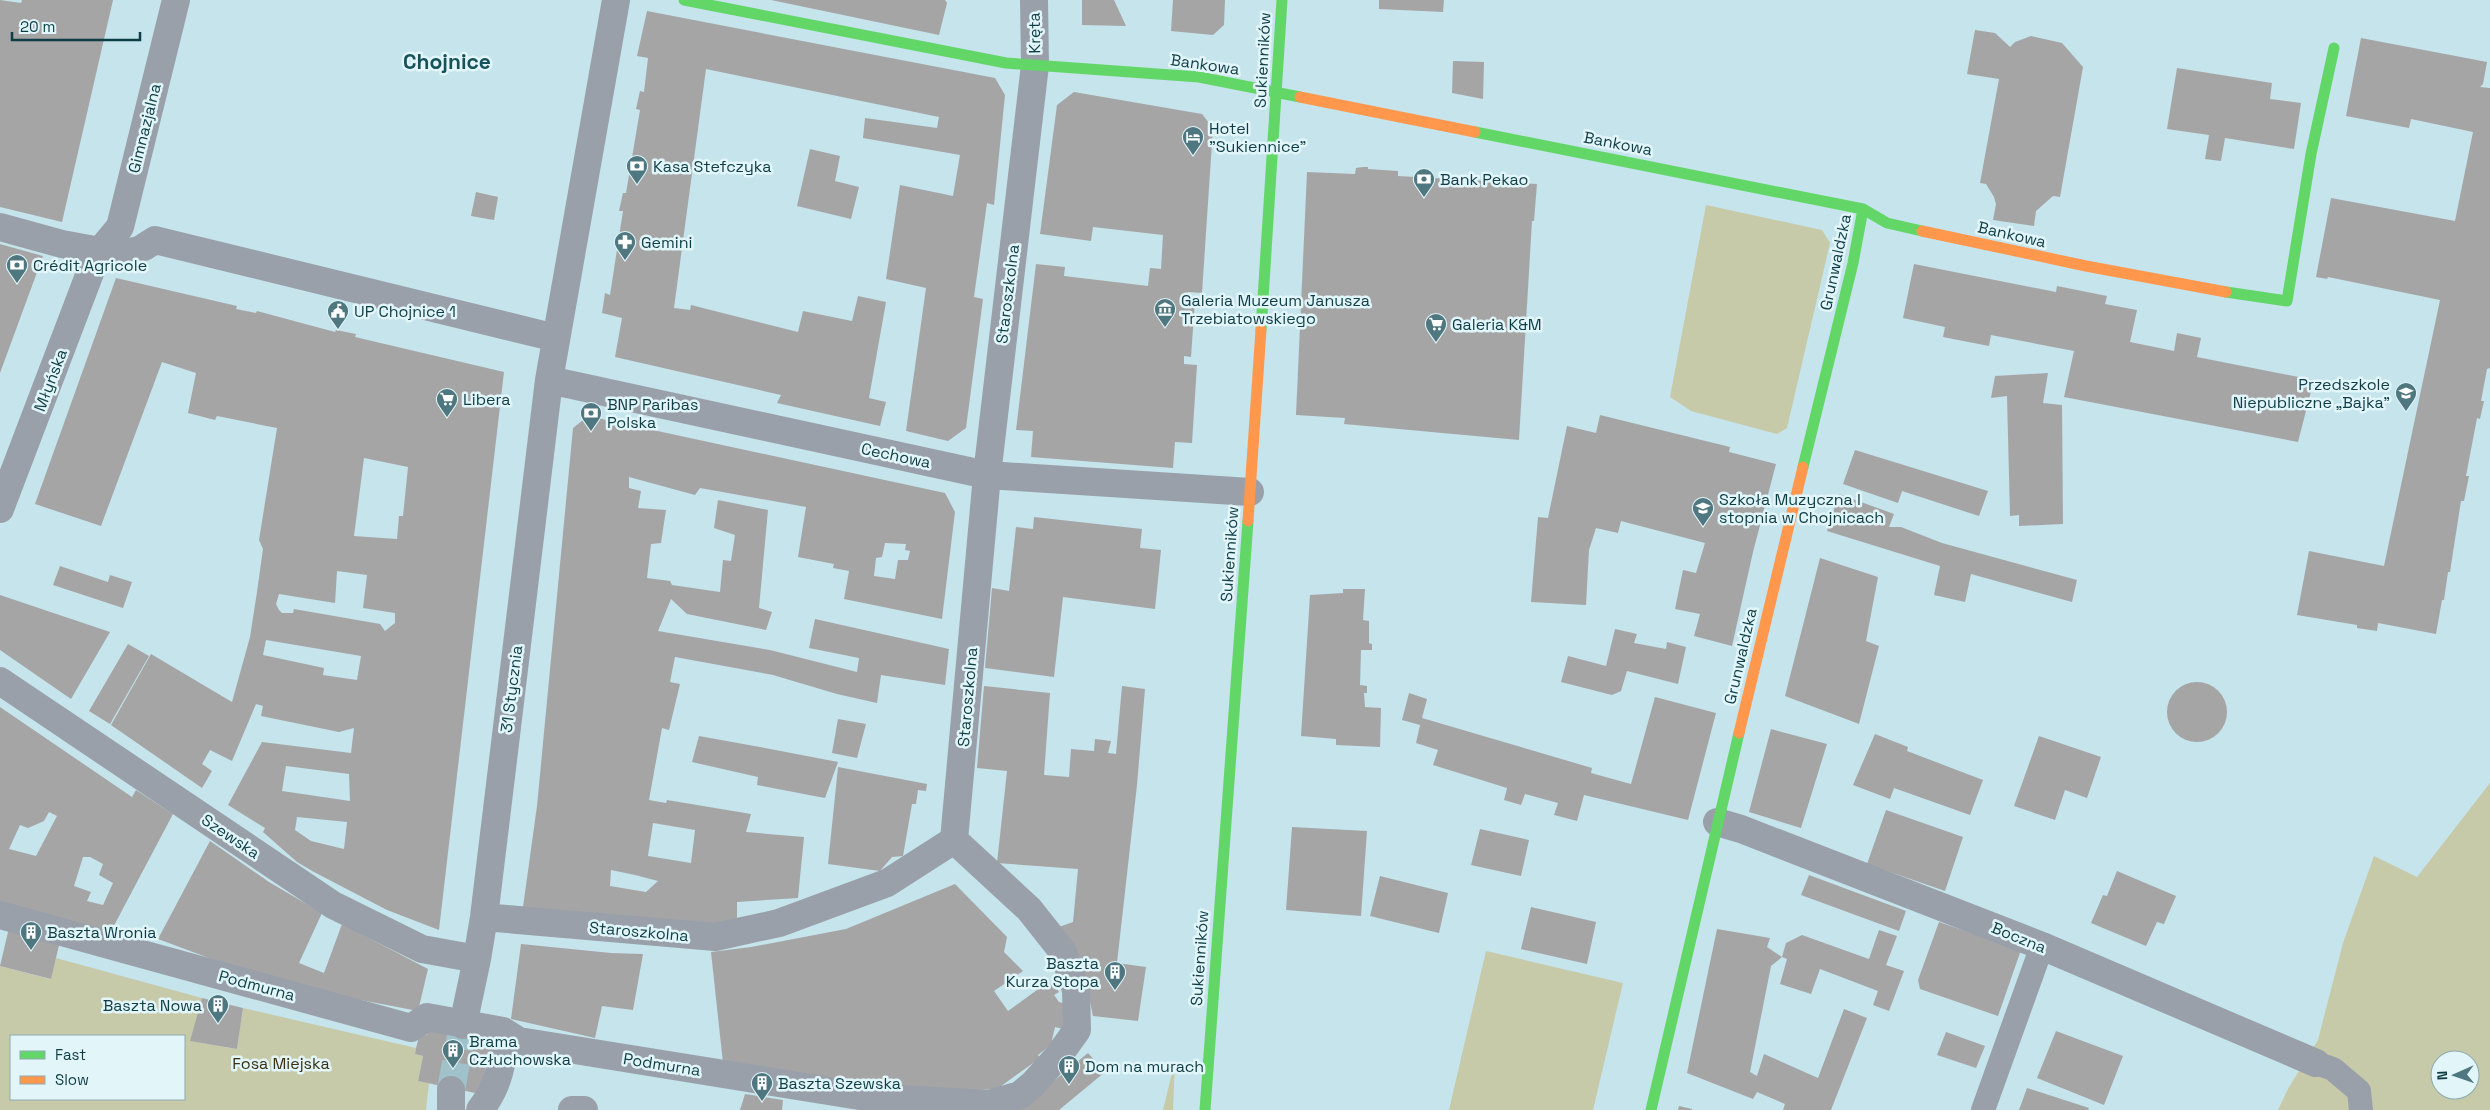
<svg xmlns="http://www.w3.org/2000/svg" width="2490" height="1110" font-family="'Space Grotesk',sans-serif">
<rect width="100%" height="100%" fill="#c5e4ec"/>
<!-- green -->
<path fill="#c7caa9" fill-rule="evenodd" d="M1706,205l116,25 8,13 -43,185 -10,6 -86,-23 -21,-14z
M2490,783v327h-212l11,-23 29,-47 25,-97 31,-87 43,21zM2440,1060h30v30h-30z
M1486,951l137,32 -30,127h-144z
M56,958l146,40 -11,43 46,8 6,-41 173,40 -1,6 8,2 -5,25 11,2 -3,27h-426v-144l50,13zM11,1036h173v63h-173z
M1175,1061l-2,49h-10z"/>
<!-- building -->
<path fill="#a6a5a6" fill-rule="evenodd" d="M0,0l21,3 1,-3h91l-51,222 -62,-15z
M771,0h174l2,3 -8,32z
M1082,0h32l12,26 -44,-1z
M1173,0h52l-1,25 -11,10 -42,-4z
M1379,0h65l-1,12 -64,-3z
M647,11l348,67 10,17 -11,110 -7,-2 -13,94 9,2 -17,129 -18,13 -42,-10 20,-143 -40,-9 14,-94 53,11 7,-41 -97,-17 2,-20 72,10 2,-11 -233,-48 -32,239 16,2 1,-5 107,27 5,-21 49,10 6,-25 28,6 -17,96 17,4 -6,24 -103,-23 4,-8 -166,-38 7,-39 -20,-5 3,-20 5,2 13,-84h-4l4,-18h3l14,-83 -4,-1 4,-18 4,1 4,-34 -11,-2z
M1975,30l20,3 15,14 5,-5 16,-6 31,7 21,24 -23,130 -7,-1 -17,15 -2,15 -41,-6 3,-16 -2,-7 -8,-13 -6,-1 19,-104 -32,-5z
M2361,38l126,24 -4,22 -3,3 10,1v280l-3,1 -6,32h3l-4,18 -3,-1 -11,58h3l-5,25h-3l-11,71h-2l-4,28h-2l-6,34 -58,-11 -1,8 -20,-3v-3l-60,-10 12,-64 75,15 56,-266 -112,-23 -1,2 -11,-2 15,-79 124,23 18,-89 -62,-13 -2,9 -63,-12z
M1453,61l31,1 -1,37 -31,-6z
M2177,68l95,15 -2,16 31,4 -7,46 -69,-11 -4,23 -16,-2 4,-24 -42,-6z
M1074,92l128,22 11,14 -11,165 -14,-1 -1,7 8,1 -4,57 -7,-1v8l13,1 -5,78 -17,-1 -2,26 -142,-11 2,-26 -17,-1 20,-166 29,3 -1,9 84,10 2,-18 11,1 2,-34 -70,-8 -2,14 -51,-7 17,-129z
M810,149l30,7 -5,25 24,6 -8,32 -54,-13z
M1363,167h5v2l30,2v5l139,8 -3,37h-2l-13,219 -175,-16 1,-6 -49,-3 11,-243 48,2 1,-6z
M476,192l22,5 -4,23 -23,-4z
M0,244l43,12 -43,117z
M1914,264l142,28 1,-6 50,10 -2,8 32,6 -7,32 44,9 3,-18 24,5 -4,19 117,23 -16,62 -234,-45 10,-46 -83,-16 -2,11 -46,-9 2,-10 -42,-9z
M116,278l121,28 -1,3 20,4 1,-2 78,21 1,-2 20,4 -1,3 149,35 -65,558 -52,-20 -73,-38 -17,-10 -34,-30 2,-4 -37,-23 34,-63 89,11 3,-25 -15,4 -78,-16 2,-10 -7,-2 -24,57 -22,-11 -8,14 10,7 -10,17 -91,-63 40,-71 81,48 18,-65 7,-45 6,-43 -4,-9 18,-112 -60,-12 -2,4 -27,-7 8,-40 -34,-11 -61,164 -66,-22zM364,458l44,9 -5,49h-4l-2,23 -43,-3zM337,571l30,4 -4,33 32,5v10l-10,8 -5,-7 -86,-15 -1,4h-11l-3,-3 -3,-6 3,-10 56,9zM266,640l95,16 -4,24 -34,-5 1,-7 -61,-13zM286,766l63,8 1,27 -68,-10zM297,817l50,5 -3,27 -33,-8 -16,-11z
M2048,373l-5,30 19,2 1,119 -44,2v-11l-9,1 -3,-120 -16,2 4,-22z
M1600,415l130,32 -1,5 47,12 -23,88 -21,94 -38,-10 6,-22 -25,-5 8,-39 13,3 9,-30 -84,-22 -3,12 -22,-5 -7,22 -3,55 -55,-3 7,-85 10,1 19,-92 29,7z
M588,416l357,77 10,19 -13,107 -98,-20 5,-28 -16,-3 1,-4 -36,-7 8,-50 -106,-19 -5,7 -66,-18v11l12,3 -3,17 28,2 -5,33 -10,1 -4,34 23,3 2,4 48,7 3,-32 8,1 4,-26 -21,-7 4,-28 50,10 -9,98 13,4 -6,18 -79,-16 -16,-15 -13,32 112,19 87,22 2,-14 -50,-10 6,-29 134,30 -4,36 -64,-10 -4,28 -40,-9 -64,-19 -98,-18 -5,25 10,2 -11,46 -7,-2 -13,72 17,3 1,-3 84,14 -5,18 58,5 -6,61 -61,4v18l-23,6 -191,-19 14,-101 36,-378zM885,543l21,1 -1,6 5,1 -2,9h-10l-3,19 -21,-3 2,-18 6,-1zM653,823l42,7 -4,33 -43,-7zM611,870l24,5 23,6 -12,11 -36,-6z
M1855,450l133,41 -9,25 -77,-25 -4,12 -55,-19z
M1839,494l55,20 -5,13h12l41,16 135,37 -5,22 -101,-28 -6,28 -31,-7 6,-29 -113,-35z
M1034,517l108,12 -2,19 21,2 -6,59 -92,-12 -9,80 -69,-9 7,-80 17,3 7,-64 17,2z
M1820,558l58,19 -12,64 13,5 -20,78 -74,-28z
M60,566l48,16 2,-7 22,7 -9,26 -70,-23z
M1343,589h22l-2,31 6,1v22l3,1v6h-11l-1,35 7,1v7h-3l1,14 16,1 -1,39 -44,-2v-6l-35,-3 9,-141 33,-2z
M0,595l110,37 -39,67 -71,-49z
M1615,629l22,5 -3,9 32,6 1,-7 19,5 -8,37 -51,-13 -6,20 -9,4 -51,-13 7,-26 38,10z
M128,644l21,12 -39,68 -21,-13z
M2167 712a30 30 0 1 1 60 0a30 30 0 1 1-60 0Z
M984,686l66,7 -6,82 25,2 2,-28 23,2 1,-12 16,2 -3,12 8,1 6,-68 23,3 -8,96 -20,178 29,4 -8,54 -45,-5 -12,-57 -25,-31 17,-6 5,-53 -81,-6 10,-92 -30,-3z
M1409,693l18,6 -5,19 170,50 -1,5 40,11 24,-87 61,16 -28,107 -104,-25 -7,26 -23,-6 4,-12 -33,-9 -4,11 -17,-5 3,-12 -74,-23 5,-15 -22,-7 4,-18 -18,-5z
M0,707l132,90 4,-7 37,24 -64,121 -109,-33zM49,812l8,4 -21,40 -27,-7 11,-24 8,3 16,-7zM83,857h7l13,7 -4,11 14,8 -10,22 -16,-4 4,-9 -17,-6z
M838,719l28,5 -9,34 -25,-5z
M1771,729l56,15 -26,84 -52,-16z
M1875,734l33,13 -1,4 76,29 -13,35 -76,-27 -4,11 -37,-14z
M699,736l66,12 73,14 -13,36 -68,-13 1,-8 -66,-15z
M2039,736l62,21 -14,41 -22,-8 -10,30 -41,-14z
M838,767l89,17 -1,7 -8,-1 -2,14h-4l-9,52 -11,1 -12,14 -52,-7z
M1886,810l77,27 -18,54 -78,-27z
M1292,827l75,4 -6,85 -75,-6z
M1480,829l49,11 -8,36 -50,-11z
M210,841l59,41 53,31 -23,50 25,10 18,-49 86,45 -10,42 -99,-19 -78,-22 -83,-31z
M2117,871l59,25 -12,28 -7,-2 -11,24 -55,-23 12,-28 4,1z
M1809,875l97,36 -7,20 -98,-36z
M1380,876l68,17 -9,40 -69,-17z
M955,884l52,53 -3,15 19,19 -29,20 14,20 40,-29 2,3 3,-2 6,9 -5,3 5,7 11,3 -7,24 -8,-2 -3,13 1,3 -15,12 2,3 -43,31 -71,4 -203,-30 -12,-111 40,-5 95,-18z
M1531,907l65,15 -9,42 -66,-15z
M1939,922l82,28 -23,66 -78,-27 -2,-9z
M9,928l51,13 -9,38 -51,-13z
M1717,929l53,9 -3,9 15,10 -11,9 -21,106 7,4 7,-22 54,24 26,-69 23,9 -36,92h-48l2,-6 -28,-12 -4,7 -66,-26z
M1879,930l18,6 -11,29 18,6 -15,40 -16,-6 5,-14 -58,-22 -9,25 -31,-10 7,-25 -5,-2 4,-14 16,-8 67,24z
M521,944l90,9 32,1 -10,56 -31,-4 -7,32 -84,-19z
M202,998l41,10 -6,41 -47,-8z
M430,1020l63,13 -13,61 -62,-13 5,-25 -8,-2 1,-6 4,-15 7,2z
M2056,1031l67,25 -19,49 -67,-27z
M1946,1032l39,14 -9,22 -39,-13z
M1088,1053l17,19 -46,38h-43l11,-3 6,-9z
M2027,1088l62,20 -1,2h-69z
M745,1094l38,6 -1,10h-42z
M1679,1106l13,3v1h-14z"/>
<g fill="none" stroke-linecap="round" stroke-linejoin="round">
<!-- street-tunnel -->
<path stroke="#a0c3cb" stroke-width="28" stroke-dasharray="28 14" stroke-linecap="butt" d="M451,1090l12,-65"/>
<!-- lane -->
<path stroke="#99a0aa" stroke-width="24" d="M100,251l29,-1 15,-3
M2316,1063l17,6 26,22 2,19
M1983,1110l59,-164"/>
<!-- street -->
<path stroke="#99a0aa" stroke-width="28" d="M0,227l62,17 38,7
M144,247l11,-7 401,98
M549,380l438,95 263,17
M0,509l93,-244 7,-14 20,-24 56,-227
M0,681l333,224 89,44 55,10
M1717,822l24,7 301,117 274,117
M0,915l411,113 16,-11 76,14 16,10 347,56 123,7 31,-9 13,-11 26,-29 18,-25 -1,-40 -13,-38 -34,-43 -75,-69
M484,917l231,20 64,-14 108,-40 67,-43 33,-365 48,-410 -1,-65
M463,1025l14,-66 7,-42 65,-537 67,-380
M451,1090v20
M480,1110c19,-24 24,-49 23,-79
M572,1110h12"/>
<!-- fast -->
<path stroke="#63d668" stroke-width="11" d="M684,0l322,63 193,14 101,20
M1475,132l388,77 24,14 35,8
M2226,292l61,9 24,-147 23,-106
M1261,330l21,-330
M1803,467l50,-204 10,-54
M1205,1110l43,-589
M1651,1110l88,-377"/>
<!-- slow -->
<path stroke="#ff974d" stroke-width="11" d="M1300,97l175,35
M1922,231l164,35 140,26
M1248,521l13,-191
M1739,733l64,-266"/>
</g>
<!-- icons -->
<defs>
<g id="hotel-pin" transform="scale(1.125)"><path d="M0 17L-7.5 6A9.5 9.5 0 1 1 7.5 6Z" fill="#4e7780" stroke="#e2f5f9"/><path d="M-6-4.5h1.5V1H6V5H4.5V3h-9V5H-6ZM-4 0a1.8 1.8 0 1 1 3.6 0ZM.5 0V-2.5h3Q6-2.5 6 0Z" fill="#fff"/></g>
<g id="bank-pin" transform="scale(1.125)"><path d="M0 17L-7.5 6A9.5 9.5 0 1 1 7.5 6Z" fill="#4e7780" stroke="#e2f5f9"/><path d="M-6-4H6V4H-6ZM0-2.3a2.3 2.3 0 1 0 0 4.6a2.3 2.3 0 1 0 0-4.6Z" fill="#fff"/></g>
<g id="pharmacy-pin" transform="scale(1.125)"><path d="M0 17L-7.5 6A9.5 9.5 0 1 1 7.5 6Z" fill="#4e7780" stroke="#e2f5f9"/><path d="M-2-6h4v4h4v4h-4v4h-4v-4h-4v-4h4Z" fill="#fff"/></g>
<g id="museum-pin" transform="scale(1.125)"><path d="M0 17L-7.5 6A9.5 9.5 0 1 1 7.5 6Z" fill="#4e7780" stroke="#e2f5f9"/><path d="M0-6L6-3V-2H-6V-3ZM-5-1h2V3h-2ZM-1-1h2V3h-2ZM3-1h2V3H3ZM-6 4H6V6H-6Z" fill="#fff"/></g>
<g id="civic-pin" transform="scale(1.125)"><path d="M0 17L-7.5 6A9.5 9.5 0 1 1 7.5 6Z" fill="#4e7780" stroke="#e2f5f9"/><path d="M-.6-6.5H3V-4.5H.6V-3L4-1V1h2V6H-6V1h2V-1L-.6-3ZM-1.2 2.5V6h2.4V2.5Z" fill="#fff"/></g>
<g id="supermarket-pin" transform="scale(1.125)"><path d="M0 17L-7.5 6A9.5 9.5 0 1 1 7.5 6Z" fill="#4e7780" stroke="#e2f5f9"/><path d="M-6-5.5h2.5l.6 2H6L4.5 2H-2.5L-4.4-4H-6ZM-1.5 3.2a1.3 1.3 0 1 0 .1 0ZM3 3.2a1.3 1.3 0 1 0 .1 0Z" fill="#fff"/></g>
<g id="school-pin" transform="scale(1.125)"><path d="M0 17L-7.5 6A9.5 9.5 0 1 1 7.5 6Z" fill="#4e7780" stroke="#e2f5f9"/><path d="M0-5L7-2L0 1L-7-2ZM-4 1L0 2.5L4 1V4Q0 6-4 4Z" fill="#fff"/></g>
<g id="building-pin" transform="scale(1.125)"><path d="M0 17L-7.5 6A9.5 9.5 0 1 1 7.5 6Z" fill="#4e7780" stroke="#e2f5f9"/><path d="M-4-6H4V6H1V3H-1V6H-4ZM-2.5-4.3h1.7v1.8h-1.7ZM.8-4.3h1.7v1.8H.8ZM-2.5-1h1.7V.8h-1.7ZM.8-1h1.7V.8H.8Z" fill="#fff"/></g>
</defs>
<g fill-rule="evenodd">
<use href="#hotel-pin" x="1193" y="137"/>
<use href="#bank-pin" x="637" y="166"/>
<use href="#bank-pin" x="1424" y="179"/>
<use href="#pharmacy-pin" x="625" y="242"/>
<use href="#bank-pin" x="17" y="265"/>
<use href="#museum-pin" x="1165" y="309"/>
<use href="#civic-pin" x="338" y="311"/>
<use href="#supermarket-pin" x="1436" y="324"/>
<use href="#school-pin" x="2406" y="393"/>
<use href="#supermarket-pin" x="447" y="399"/>
<use href="#bank-pin" x="591" y="413"/>
<use href="#school-pin" x="1703" y="508"/>
<use href="#building-pin" x="31" y="932"/>
<use href="#building-pin" x="1115" y="972"/>
<use href="#building-pin" x="218" y="1005"/>
<use href="#building-pin" x="453" y="1050"/>
<use href="#building-pin" x="1069" y="1066"/>
<use href="#building-pin" x="762" y="1083"/>
</g>
<g text-anchor="middle" stroke-width="5" stroke-linejoin="round" paint-order="stroke">
<!-- street labels -->
<g font-size="16" fill="#0e3d46" stroke="#e2f5f9">
<text transform="translate(1034 33) rotate(-91)" y="6">Kręta</text>
<text transform="translate(1262 60) rotate(-87)" y="6">Sukienników</text>
<text transform="translate(1205 64) rotate(8)" y="6">Bankowa</text>
<text transform="translate(144 128) rotate(-76)" y="6">Gimnazjalna</text>
<text transform="translate(1618 143) rotate(11)" y="6">Bankowa</text>
<text transform="translate(2012 234) rotate(13)" y="6">Bankowa</text>
<text transform="translate(1835 262) rotate(-78)" y="6">Grunwaldzka</text>
<text transform="translate(1007 294) rotate(-83)" y="6">Staroszkolna</text>
<text transform="translate(50 380) rotate(-69)" y="6">Młyńska</text>
<text transform="translate(896 455) rotate(12)" y="6">Cechowa</text>
<text transform="translate(1229 554) rotate(-86)" y="6">Sukienników</text>
<text transform="translate(1740 656) rotate(-77)" y="6">Grunwaldzka</text>
<text transform="translate(511 689) rotate(-83)" y="6">31 Stycznia</text>
<text transform="translate(967 697) rotate(-85)" y="6">Staroszkolna</text>
<text transform="translate(231 836) rotate(34)" y="6">Szewska</text>
<text transform="translate(639 931) rotate(5)" y="6">Staroszkolna</text>
<text transform="translate(2019 937) rotate(22)" y="6">Boczna</text>
<text transform="translate(1199 958) rotate(-86)" y="6">Sukienników</text>
<text transform="translate(257 985) rotate(15)" y="6">Podmurna</text>
<text transform="translate(662 1064) rotate(9)" y="6">Podmurna</text>
</g>
<!-- poi labels -->
<g font-size="16" fill="#0e3d46" stroke="#e2f5f9" text-anchor="start">
<text x="1209" y="134">Hotel<tspan x="1209" dy="18">"Sukiennice"</tspan></text>
<text x="653" y="172">Kasa Stefczyka</text>
<text x="1440" y="185">Bank Pekao</text>
<text x="641" y="248">Gemini</text>
<text x="33" y="271">Crédit Agricole</text>
<text x="1181" y="306">Galeria Muzeum Janusza<tspan x="1181" dy="18">Trzebiatowskiego</tspan></text>
<text x="354" y="317">UP Chojnice 1</text>
<text x="1452" y="330">Galeria K&amp;M</text>
<text x="2390" y="390" text-anchor="end">Przedszkole<tspan x="2390" dy="18">Niepubliczne „Bajka”</tspan></text>
<text x="463" y="405">Libera</text>
<text x="607" y="410">BNP Paribas<tspan x="607" dy="18">Polska</tspan></text>
<text x="1719" y="505">Szkoła Muzyczna I<tspan x="1719" dy="18">stopnia w Chojnicach</tspan></text>
<text x="47" y="938">Baszta Wronia</text>
<text x="1099" y="969" text-anchor="end">Baszta<tspan x="1099" dy="18">Kurza Stopa</tspan></text>
<text x="202" y="1011" text-anchor="end">Baszta Nowa</text>
<text x="469" y="1047">Brama<tspan x="469" dy="18">Człuchowska</tspan></text>
<text x="1085" y="1072">Dom na murach</text>
<text x="778" y="1089">Baszta Szewska</text>
</g>
<!-- park labels -->
<g font-size="16" fill="#3a3010" stroke="#e2f5f9">
<text x="281" y="1069">Fosa Miejska</text>
</g>
<!-- district labels -->
<g font-size="21" font-weight="bold" fill="#17525c" stroke="#e2f5f9">
<text x="447" y="69">Chojnice</text>
</g>
</g>
<!-- legend -->
<rect x="10" y="1035" width="175" height="65" fill="#e2f5f9" stroke="#8dabb1"/>
<rect x="20" y="1051" width="25" height="8" fill="#63d668" stroke="#8dabb1"/>
<text x="55" y="1060" font-size="15" fill="#0e3d46">Fast</text>
<rect x="20" y="1076" width="25" height="8" fill="#ff974d" stroke="#8dabb1"/>
<text x="55" y="1085" font-size="15" fill="#0e3d46">Slow</text>
<!-- north arrow -->
<g transform="translate(2455 1075) rotate(268)"><circle r="24" fill="#e2f5f9" stroke="#8dabb1"/>
<path d="M0-4L9 19L0 12L-9 19Z" fill="#4e7780"/>
<text y="-8" font-size="14" font-weight="bold" text-anchor="middle" fill="#0e3d46">N</text>
</g>
<!-- scale -->
<path d="M12 32v8h128v-8" fill="none" stroke="#0e3d46" stroke-width="2.5"/>
<text x="20" y="32" font-size="15" fill="#0e3d46" stroke="#e2f5f9" stroke-width="4" paint-order="stroke">20 m</text>
</svg>
